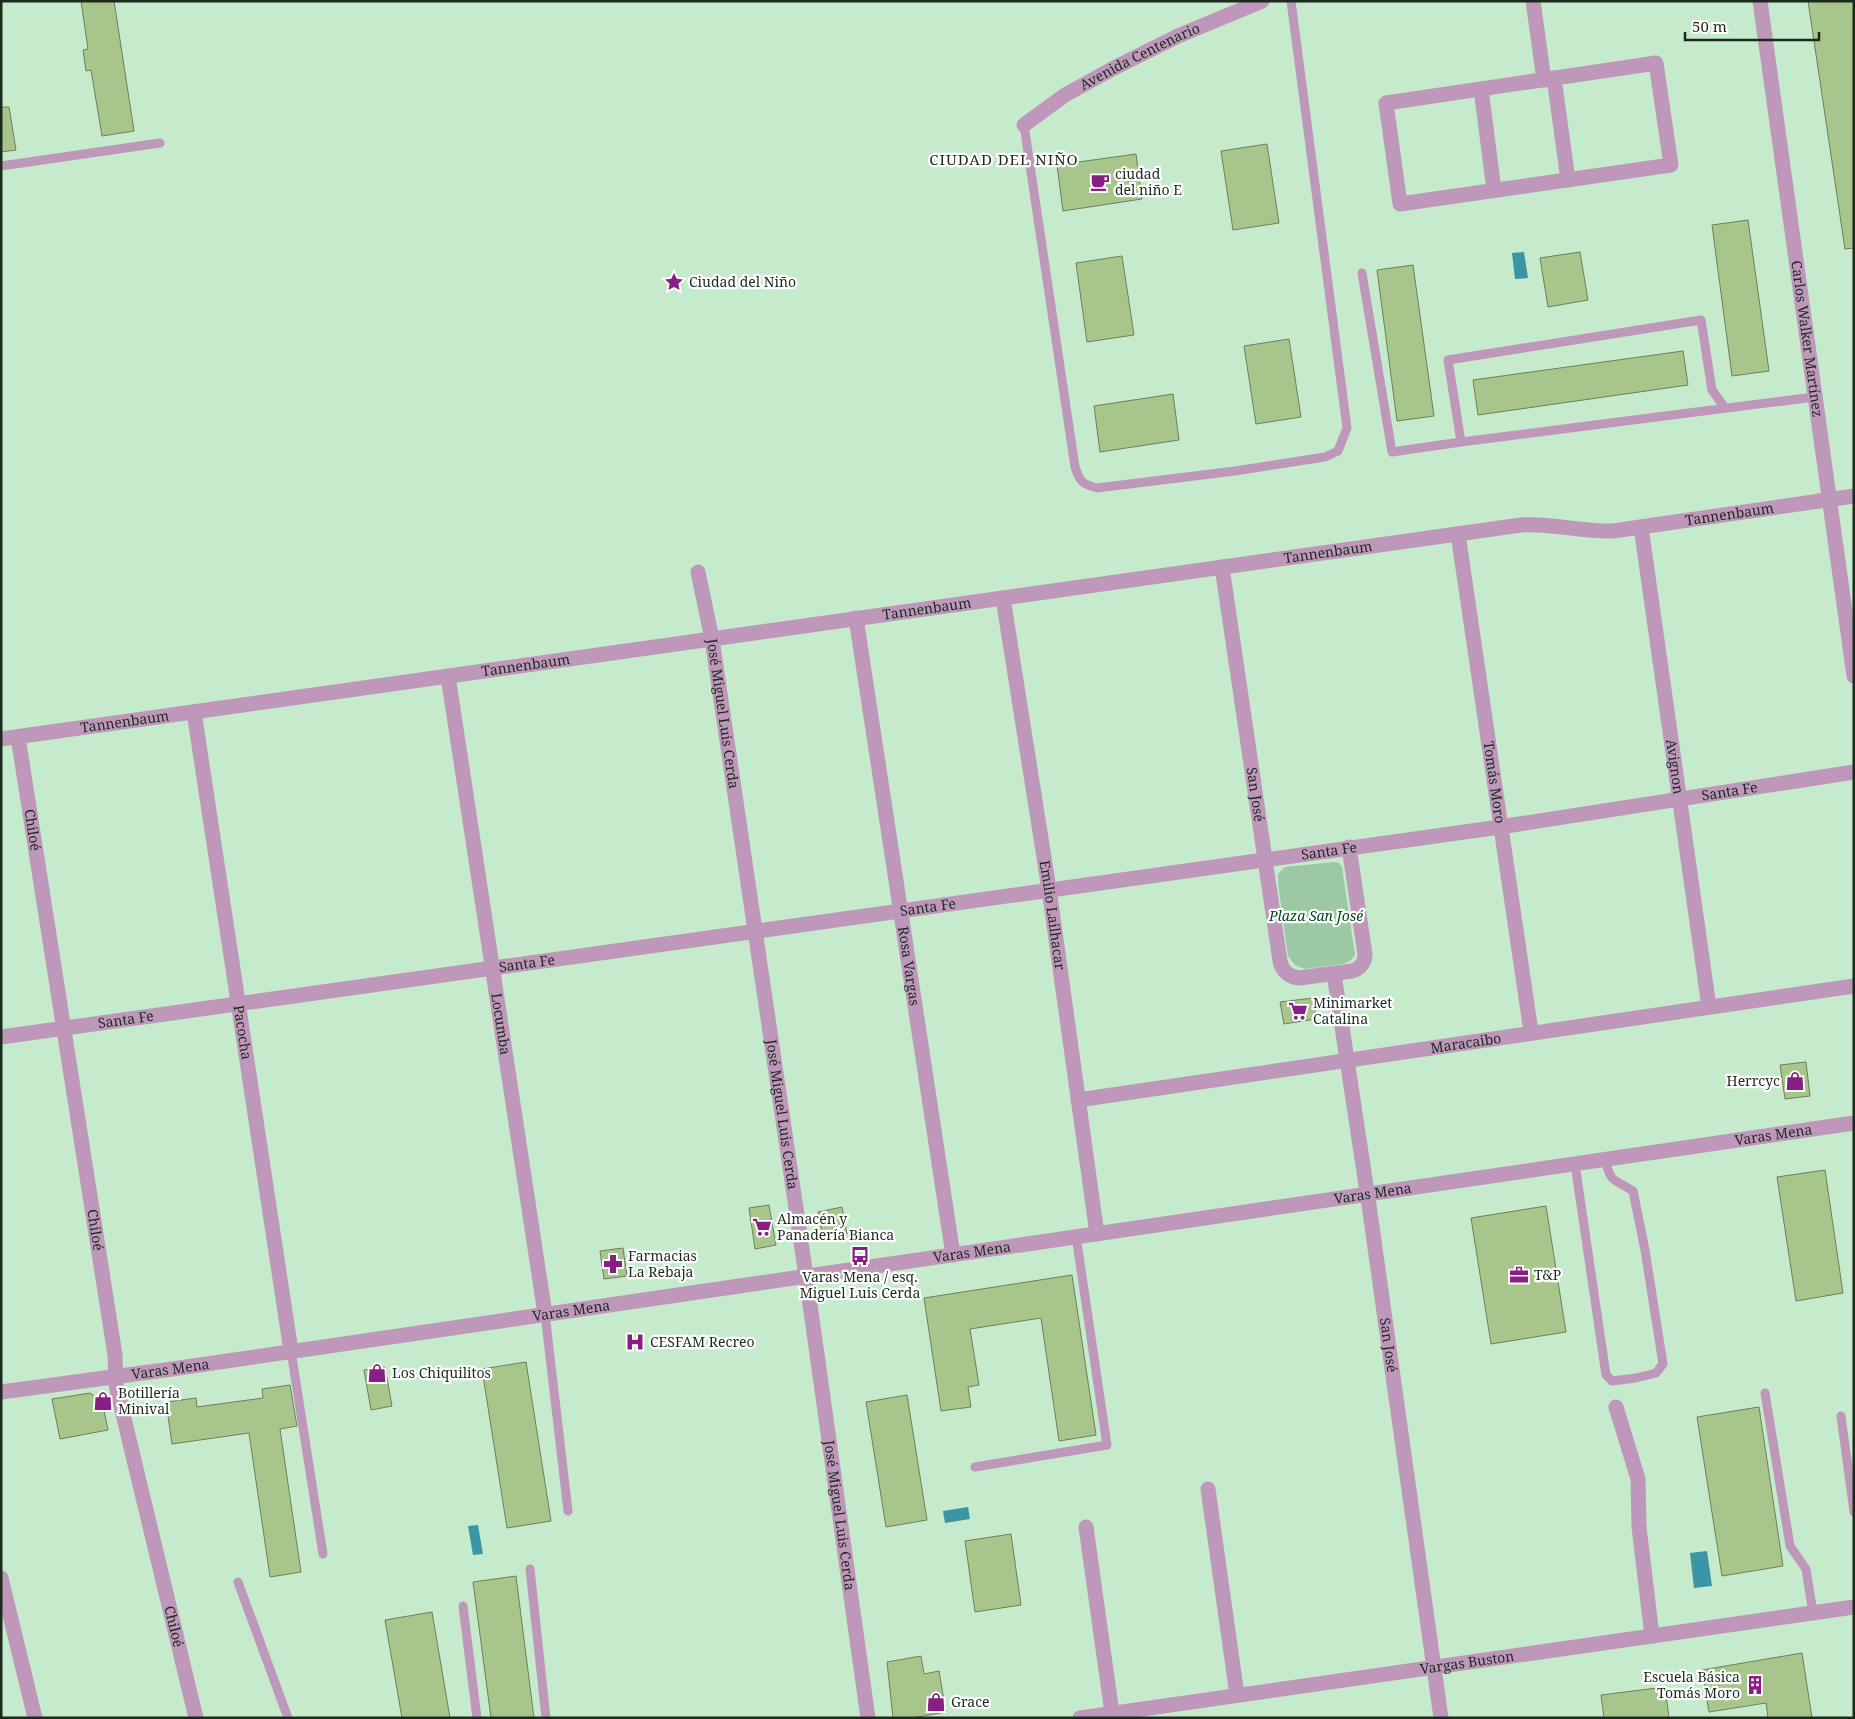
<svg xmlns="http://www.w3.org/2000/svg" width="1855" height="1719" font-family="'Noto Serif',serif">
<rect width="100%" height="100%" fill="#c5ebcc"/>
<!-- green -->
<path fill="#9cc9a4" d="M1334,862l5,1 3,4 13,88 -5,6 -7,3 -38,5 -10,-4 -7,-9 -10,-73v-9l7,-7z"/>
<!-- water -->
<path fill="#3c95a4" d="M1524,252l4,26 -13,1 -3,-26z
M968,1507l2,12 -25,4 -2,-12z
M478,1525l5,29 -10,1 -5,-29z
M1707,1551l5,35 -18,2 -4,-35z"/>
<!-- building -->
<path fill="#a8c68b" stroke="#6d7f5b" d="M81,1h33l20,130 -32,5 -11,-66 -5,1 -3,-21 5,-1z
M1808,1h46v247l-9,1z
M1,107h8l7,43 -15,2z
M1267,144l12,79 -46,7 -12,-79z
M1136,154l6,45 -79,12 -6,-46z
M1748,220l21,151 -37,5 -20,-151z
M1580,252l8,48 -40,7 -8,-49z
M1122,256l12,79 -47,7 -11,-79z
M1413,265l21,151 -37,5 -20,-151z
M1289,339l12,78 -45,7 -12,-78z
M1683,351l5,34 -210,30 -5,-35z
M1173,394l6,46 -79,12 -6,-46z
M1313,998l3,21 -32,5 -4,-22z
M1806,1062l4,34 -25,3 -5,-34z
M1825,1170l18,123 -47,8 -19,-124z
M769,1205l7,40 -21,4 -6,-41z
M1546,1206l20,126 -75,12 -20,-126z
M842,1207l5,27 -24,4 -5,-26z
M623,1248l4,28 -23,3 -4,-28z
M1072,1275l24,160 -37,6 -18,-123 -71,11 9,56 -11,2 3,20 -30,4 -17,-113z
M526,1362l25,159 -44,7 -25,-159z
M385,1367l7,39 -21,4 -7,-40z
M290,1385l7,41 -17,3 21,143 -31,5 -21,-144 -77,11 -6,-42 30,-4 1,9 66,-9 -1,-9z
M90,1393l12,8 6,29 -48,9 -8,-40z
M907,1395l20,125 -41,7 -20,-125z
M1759,1407l24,159 -61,10 -25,-159z
M1011,1534l10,71 -46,7 -10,-71z
M516,1576l18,142h-43l-18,-136z
M432,1612l18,106h-48l-17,-98z
M1802,1653l10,65h-44l-2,-15 -57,9 -7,-42z
M921,1656l3,18 15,-3 7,41 -34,6h-19l-6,-56z
M1665,1687l4,31h-65l-3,-23z"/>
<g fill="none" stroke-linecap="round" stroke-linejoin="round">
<!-- service -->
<path stroke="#be97ba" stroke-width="9" d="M1024,125l51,342c5,15 7,17 22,21l138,-17 90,-14 13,-6 9,-23 -56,-427
M1,166l159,-23
M1362,273l30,179 69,-10
M1725,408l-13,-18 -11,-70 -253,40 13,82 353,-45
M1575,1164l31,211 6,6 24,-3 20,-5 7,-9 -18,-114 -12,-59c-20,-13 -22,-7 -28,-32
M545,1314l23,197
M291,1351l32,203
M1765,1393l25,153 16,23 7,44
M1841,1416l13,96
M975,1467l132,-22 -31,-209
M530,1569l16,149
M238,1582l50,136
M463,1606l14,112"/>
<!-- minor -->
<g stroke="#be97ba" stroke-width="15">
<path d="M1533,1l11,79"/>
<path id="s1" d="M1760,1l94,675"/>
<path d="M1656,63l15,102 -271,39 -14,-101z"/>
<path d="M1554,78l14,102"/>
<path d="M1481,89l13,101"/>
<path id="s2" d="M1024,125l41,-30 49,-27 64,-32 84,-35"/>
<path id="s3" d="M1641,527l68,480"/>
<path id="s4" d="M1458,534l73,498"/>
<path id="s5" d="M1222,567l58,394c2,10 9,16 19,17l53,-7c8,-2 13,-9 13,-17l-16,-107"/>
<path id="s6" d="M698,572l14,67 94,637 62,442"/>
<path id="s7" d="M1003,598l46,291 48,345"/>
<path id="s8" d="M856,618l97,637"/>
<path id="s9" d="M448,676l97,638"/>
<path id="s10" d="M194,712l97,639"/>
<path id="s11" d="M18,737l97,618 1,30 80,333"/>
<path id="s12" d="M1,739l1520,-214c31,-2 61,7 92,6l241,-35"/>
<path id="s13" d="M1334,974l35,231 72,513"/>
<path id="s14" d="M1,1037l1499,-210 354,-55"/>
<path id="s15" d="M1078,1100l776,-114"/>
<path d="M1616,1407l22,72 1,48 13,109"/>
<path d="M1208,1489l29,206"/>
<path d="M1086,1527l26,186"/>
<path d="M1,1578l34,140"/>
</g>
<!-- tertiary -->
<g stroke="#be97ba" stroke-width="15">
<path id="s16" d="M1,1392l171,-23 1682,-246"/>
<path id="s17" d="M1080,1718l774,-111"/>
</g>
</g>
<!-- icons -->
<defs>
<g id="cafe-bare" transform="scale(1.5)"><path d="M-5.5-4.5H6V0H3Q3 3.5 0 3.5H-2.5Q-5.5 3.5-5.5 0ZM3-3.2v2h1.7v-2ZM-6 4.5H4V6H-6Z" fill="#891f84" stroke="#fff" stroke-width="2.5" paint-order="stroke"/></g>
<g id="sight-bare" transform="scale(1.5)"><path d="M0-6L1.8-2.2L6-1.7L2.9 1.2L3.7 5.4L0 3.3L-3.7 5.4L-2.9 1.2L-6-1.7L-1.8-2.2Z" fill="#891f84" stroke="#fff" stroke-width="2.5" paint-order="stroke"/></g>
<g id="supermarket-bare" transform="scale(1.5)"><path d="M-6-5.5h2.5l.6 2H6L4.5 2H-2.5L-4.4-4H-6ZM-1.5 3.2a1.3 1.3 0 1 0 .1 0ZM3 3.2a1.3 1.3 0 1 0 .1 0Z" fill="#891f84" stroke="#fff" stroke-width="2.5" paint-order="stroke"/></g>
<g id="shop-bare" transform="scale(1.5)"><path d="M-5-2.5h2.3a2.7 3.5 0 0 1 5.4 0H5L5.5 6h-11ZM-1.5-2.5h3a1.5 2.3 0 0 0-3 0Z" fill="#891f84" stroke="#fff" stroke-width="2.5" paint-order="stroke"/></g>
<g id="bus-bare" transform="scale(1.5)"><path d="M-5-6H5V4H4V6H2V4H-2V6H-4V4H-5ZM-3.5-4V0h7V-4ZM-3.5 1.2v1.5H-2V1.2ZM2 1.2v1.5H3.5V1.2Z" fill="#891f84" stroke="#fff" stroke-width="2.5" paint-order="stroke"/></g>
<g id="pharmacy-bare" transform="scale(1.5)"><path d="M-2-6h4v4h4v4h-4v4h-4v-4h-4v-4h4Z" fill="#891f84" stroke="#fff" stroke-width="2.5" paint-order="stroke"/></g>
<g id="office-bare" transform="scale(1.5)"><path d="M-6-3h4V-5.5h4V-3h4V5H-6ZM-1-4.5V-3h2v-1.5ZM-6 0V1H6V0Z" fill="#891f84" stroke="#fff" stroke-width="2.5" paint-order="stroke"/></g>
<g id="hospital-bare" transform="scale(1.5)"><path d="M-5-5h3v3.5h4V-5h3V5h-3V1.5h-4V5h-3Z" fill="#891f84" stroke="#fff" stroke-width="2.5" paint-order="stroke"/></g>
<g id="building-bare" transform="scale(1.5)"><path d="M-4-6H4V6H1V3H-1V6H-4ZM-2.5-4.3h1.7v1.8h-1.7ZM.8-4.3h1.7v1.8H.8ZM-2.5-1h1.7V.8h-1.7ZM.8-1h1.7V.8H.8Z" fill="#891f84" stroke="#fff" stroke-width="2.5" paint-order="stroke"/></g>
</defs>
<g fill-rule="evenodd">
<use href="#cafe-bare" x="1100" y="182"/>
<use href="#sight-bare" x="674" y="282"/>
<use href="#supermarket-bare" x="1298" y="1011"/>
<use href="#shop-bare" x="1795" y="1081"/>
<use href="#supermarket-bare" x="762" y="1227"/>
<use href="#bus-bare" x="860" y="1256"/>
<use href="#pharmacy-bare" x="613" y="1264"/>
<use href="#office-bare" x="1519" y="1275"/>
<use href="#hospital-bare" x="635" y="1342"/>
<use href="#shop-bare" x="377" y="1373"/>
<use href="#shop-bare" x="103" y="1401"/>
<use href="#building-bare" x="1755" y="1685"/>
<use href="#shop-bare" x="936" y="1702"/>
</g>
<g text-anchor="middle" stroke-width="4.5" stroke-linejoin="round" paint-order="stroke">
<!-- street labels -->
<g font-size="14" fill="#1c2a1e" stroke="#fff">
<text dy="5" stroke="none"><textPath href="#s2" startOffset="135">Avenida Centenario</textPath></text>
<text dy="5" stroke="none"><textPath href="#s1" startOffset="341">Carlos Walker Martínez</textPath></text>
<text dy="5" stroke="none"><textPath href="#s12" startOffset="1745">Tannenbaum</textPath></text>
<text dy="5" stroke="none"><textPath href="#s12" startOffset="1340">Tannenbaum</textPath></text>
<text dy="5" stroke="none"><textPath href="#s12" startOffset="935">Tannenbaum</textPath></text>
<text dy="5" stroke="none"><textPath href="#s12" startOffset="530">Tannenbaum</textPath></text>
<text dy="5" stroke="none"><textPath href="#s6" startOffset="144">José Miguel Luis Cerda</textPath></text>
<text dy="5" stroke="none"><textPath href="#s12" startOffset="125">Tannenbaum</textPath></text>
<text dy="5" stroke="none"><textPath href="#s3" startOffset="242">Avignon</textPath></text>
<text dy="5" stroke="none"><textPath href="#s4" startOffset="251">Tomás Moro</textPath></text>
<text dy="5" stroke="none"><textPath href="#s14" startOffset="1746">Santa Fe</textPath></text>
<text dy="5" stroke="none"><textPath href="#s5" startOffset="230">San José</textPath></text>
<text dy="5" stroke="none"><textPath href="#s11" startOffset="94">Chiloé</textPath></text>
<text dy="5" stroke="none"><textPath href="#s14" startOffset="1341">Santa Fe</textPath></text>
<text dy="5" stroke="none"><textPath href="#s14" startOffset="936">Santa Fe</textPath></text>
<text dy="5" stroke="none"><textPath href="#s7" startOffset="321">Emilio Lailhacar</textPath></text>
<text dy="5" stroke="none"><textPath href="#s14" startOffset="531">Santa Fe</textPath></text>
<text dy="5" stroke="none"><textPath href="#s8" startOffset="352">Rosa Vargas</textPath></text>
<text dy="5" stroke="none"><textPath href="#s14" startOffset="126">Santa Fe</textPath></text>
<text dy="5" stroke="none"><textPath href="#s9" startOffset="352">Locumba</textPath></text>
<text dy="5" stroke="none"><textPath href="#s10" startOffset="324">Pacocha</textPath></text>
<text dy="5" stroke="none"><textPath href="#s15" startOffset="392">Maracaibo</textPath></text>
<text dy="5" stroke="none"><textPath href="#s6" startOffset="549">José Miguel Luis Cerda</textPath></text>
<text dy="5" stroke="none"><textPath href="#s16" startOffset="1791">Varas Mena</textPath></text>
<text dy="5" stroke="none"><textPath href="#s16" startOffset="1386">Varas Mena</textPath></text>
<text dy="5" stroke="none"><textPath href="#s11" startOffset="499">Chiloé</textPath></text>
<text dy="5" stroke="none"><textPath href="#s16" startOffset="981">Varas Mena</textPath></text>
<text dy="5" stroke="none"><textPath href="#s16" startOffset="576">Varas Mena</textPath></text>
<text dy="5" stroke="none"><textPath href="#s13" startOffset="375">San José</textPath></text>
<text dy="5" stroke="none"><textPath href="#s16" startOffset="171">Varas Mena</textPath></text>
<text dy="5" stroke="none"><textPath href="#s6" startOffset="954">José Miguel Luis Cerda</textPath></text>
<text dy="5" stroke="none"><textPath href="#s11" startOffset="904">Chiloé</textPath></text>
<text dy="5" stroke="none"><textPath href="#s17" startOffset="391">Vargas Buston</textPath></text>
</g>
<!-- poi labels -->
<g font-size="14" fill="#1c2a1e" stroke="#fff" text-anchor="start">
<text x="1115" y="179">ciudad<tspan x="1115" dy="16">del niño E</tspan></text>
<text x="689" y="287">Ciudad del Niño</text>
<text x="1313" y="1008">Minimarket<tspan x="1313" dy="16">Catalina</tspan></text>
<text x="1780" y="1086" text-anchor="end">Herrcyc</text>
<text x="777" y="1224">Almacén y<tspan x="777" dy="16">Panadería Bianca</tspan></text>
<text x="628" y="1261">Farmacias<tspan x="628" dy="16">La Rebaja</tspan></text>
<text x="1534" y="1280">T&amp;P</text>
<text x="860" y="1282" text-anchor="middle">Varas Mena / esq.<tspan x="860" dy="16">Miguel Luis Cerda</tspan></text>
<text x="650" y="1347">CESFAM Recreo</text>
<text x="392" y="1378">Los Chiquilitos</text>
<text x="118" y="1398">Botillería<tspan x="118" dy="16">Minival</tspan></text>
<text x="1740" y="1682" text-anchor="end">Escuela Básica<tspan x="1740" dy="16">Tomás Moro</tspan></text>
<text x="951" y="1707">Grace</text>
</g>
<!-- park labels -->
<g font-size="14" font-style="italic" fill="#03461d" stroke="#fff">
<text x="1316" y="921">Plaza San José</text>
</g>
<!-- neighbourhood labels -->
<g font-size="15" letter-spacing="1" fill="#1c2a1e" stroke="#fff">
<text x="1004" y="165">CIUDAD DEL NIÑO</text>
</g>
</g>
<!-- border -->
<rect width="1855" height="1719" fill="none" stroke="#1c2a1e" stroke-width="5"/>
<!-- scale -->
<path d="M1685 32v8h134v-8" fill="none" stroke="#1c2a1e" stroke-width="2.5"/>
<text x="1692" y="32" font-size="15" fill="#1c2a1e" stroke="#ffffff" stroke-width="4" paint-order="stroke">50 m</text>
</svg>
